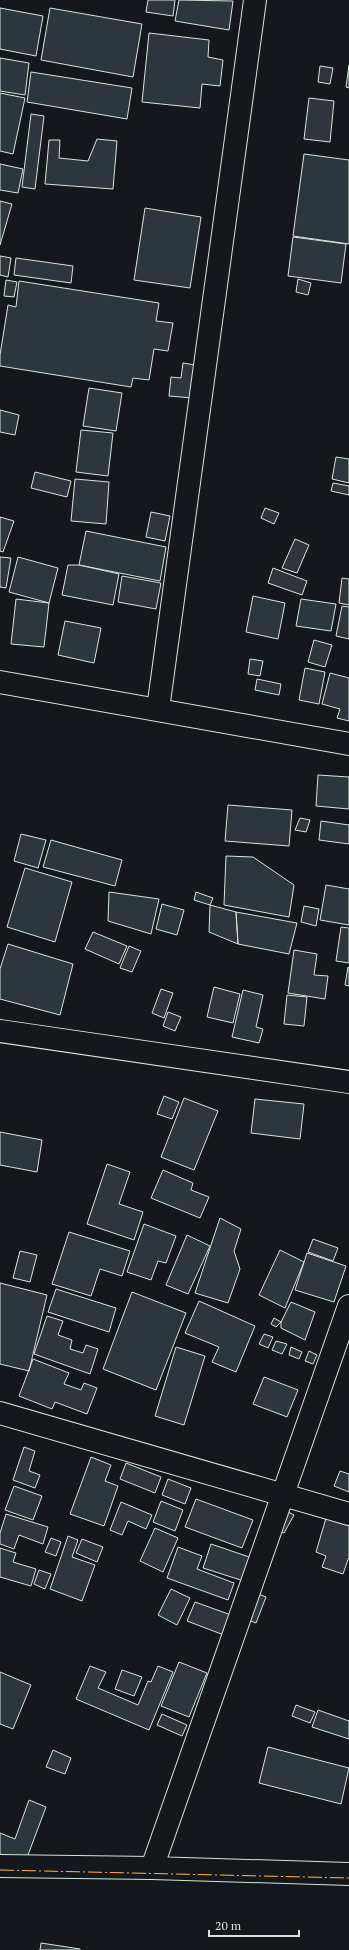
<svg xmlns="http://www.w3.org/2000/svg" width="349" height="1950" font-family="'PT Serif',serif">
<rect width="100%" height="100%" fill="#14181c"/>
<!-- building -->
<path fill="#2c363c" stroke="#d8e6dc" d="M148,0h27l-2,16 -27,-4z
M179,0l54,1 -4,29 -54,-9z
M0,8l43,8 -7,40 -36,-7z
M50,8l92,16 -9,53 -92,-17z
M149,33l60,7 -1,17 15,3 -3,26 -18,-2 -2,24 -58,-6z
M0,58l29,5 -4,32 -25,-4z
M349,65v23l-3,-1z
M320,66l13,2 -3,16 -12,-2z
M31,72l101,16 -5,31 -100,-17z
M0,93l25,5 -12,56 -13,-3z
M309,98l25,3 -4,41 -26,-3z
M31,114l13,2 -9,73 -13,-2z
M97,139l20,2 -4,48 -68,-5 4,-44h11l-1,18 29,3z
M304,154l45,6v84l-56,-8z
M0,164l23,5 -5,24 -18,-3z
M0,201l12,3 -12,41z
M145,208l56,9 -11,71 -56,-8z
M293,237l53,7 -5,39 -53,-7z
M0,256l11,2 -3,19 -8,-2z
M16,258l57,8 -2,17 -57,-8z
M298,279l13,4 -3,12 -12,-3z
M6,280l11,2 -3,15 -10,-1z
M19,281l140,22 -3,18 17,2 -5,28 -14,-2 -5,31 -16,-2 -2,9 -131,-21v-11l8,-50 8,2z
M183,363l12,2 -3,33 -23,-2 2,-19 10,1z
M89,388l33,5 -6,38 -33,-5z
M0,410l19,5 -4,20 -15,-3z
M81,430l32,3 -5,43 -32,-4z
M336,457l13,2v24l-17,-4z
M35,472l36,9 -4,16 -36,-9z
M75,479l34,3 -3,42 -35,-3z
M333,483l16,3v9l-18,-4z
M265,508l14,5 -5,11 -13,-6z
M151,512l19,4 -5,25 -19,-4z
M0,517l14,4 -11,31 -3,-1z
M86,531l80,16 -6,34 -81,-16z
M295,539l14,6 -12,28 -15,-5z
M0,557l11,1 -5,30 -6,-1z
M18,557l40,11 -9,35 -40,-11z
M68,565h11l40,9 -6,31 -51,-10z
M273,568l34,13 -5,14 -34,-12z
M122,576l39,7 -5,26 -38,-7z
M342,578l7,1v26l-10,-2z
M253,596l32,7 -7,36 -32,-7z
M16,599l33,4 -5,44 -33,-3z
M301,599l35,5 -5,27 -35,-5z
M342,606l7,1v32l-13,-3z
M65,621l36,7 -7,35 -36,-8z
M314,640l18,5 -7,22 -17,-5z
M250,659l13,2 -3,15 -12,-2z
M305,668l20,4 -6,32 -20,-4z
M330,673l19,5v43l-12,-3 3,-9 -18,-5z
M257,679l24,5 -2,11 -24,-5z
M318,775l31,2v32l-33,-3z
M228,805l64,5 -3,36 -64,-5z
M300,818l10,2 -4,12 -11,-2z
M321,821l28,4v19l-30,-4z
M21,834l25,6 -8,28 -24,-7z
M51,840l71,20 -7,26 -72,-19z
M226,856l27,1 41,28 -5,32 -65,-12z
M25,868l47,14 -17,60 -48,-15z
M326,885l23,4v36l-29,-5z
M109,892l50,7 -8,35 -43,-13z
M196,892l17,6 -3,7 -16,-5z
M162,904l22,6 -7,25 -21,-6z
M210,905l26,7 2,32 -29,-12z
M304,906l15,3 -3,17 -15,-4z
M236,912l61,11 -8,31 -51,-10z
M341,927l8,1v35l-13,-2z
M93,932l34,14 -8,18 -34,-15z
M8,944l65,20 -13,51 -60,-16v-30z
M129,946l12,5 -9,21 -12,-4z
M294,950l23,4 -3,21 14,1 -3,23 -37,-6z
M348,967l1,1v18l-4,-1z
M214,987l26,7 -7,29 -26,-6z
M161,989l12,4 -9,25 -12,-5z
M243,990l20,5 -7,32 7,2 -4,14 -27,-6z
M287,995l20,2 -3,29 -20,-2z
M168,1012l13,5 -6,14 -12,-5z
M164,1096l15,6 -7,17 -15,-5z
M184,1098l34,13 -24,59 -33,-13z
M255,1099l49,5 -4,35 -49,-6z
M0,1132l42,8 -5,32 -37,-7z
M107,1164l23,8 -11,32 24,8 -9,28 -47,-16z
M163,1170l30,13 -2,7 18,7 -9,21 -49,-20z
M220,1218l21,11 -7,22 6,18 -12,34 -33,-10z
M144,1224l32,12 -10,27 -8,-2 -7,19 -24,-8z
M69,1232l61,19 -8,25 -22,-7 -9,27 -39,-12z
M187,1235l23,11 -22,48 -22,-9z
M313,1239l25,9 -5,13 -25,-9z
M280,1250l24,12 -19,46 -26,-13z
M20,1251l17,4 -7,27 -17,-4z
M307,1253l39,13 -12,36 -39,-12z
M0,1283l47,12 -18,76 -29,-7z
M56,1289l60,19 -7,24 -61,-20z
M132,1292l54,21 -30,77 -53,-21z
M199,1301l56,25 -19,46 -24,-10 7,-15 -34,-14z
M291,1302l24,10 -10,28 -24,-12v-6z
M47,1316l16,5 -5,14 14,5 -2,9 13,4 3,-8 12,4 -8,25 -56,-20z
M274,1318l7,4 -5,5 -5,-3z
M264,1334l9,3 -5,11 -9,-4z
M276,1341l11,3 -5,10 -10,-4z
M176,1347l29,9 -21,69 -29,-9z
M291,1347l11,5 -3,7 -10,-4z
M309,1351l8,4 -4,9 -8,-3z
M33,1359l36,14 -5,11 17,6 3,-7 13,5 -10,26 -32,-12 -3,7 -33,-13z
M264,1377l34,13 -11,27 -34,-13z
M24,1447l11,4 -6,20 11,4 -5,13 -22,-8z
M91,1457l20,8 -6,16 13,5 -14,40 -34,-12z
M126,1463l35,14 -6,16 -35,-14z
M340,1471l9,3v18l-15,-6z
M168,1479l23,9 -6,16 -23,-9z
M14,1486l28,10 -9,24 -28,-10z
M196,1499l57,21 -11,28 -57,-21z
M161,1501l22,9 -8,21 -22,-9z
M121,1502l31,13 -6,14 -18,-8 -6,14 -12,-5z
M274,1505l20,10 -10,18 -20,-10z
M6,1514l42,13 -5,17 -24,-9 -5,14 -14,-5v-11z
M326,1518l23,8v31l-6,17 -21,-7 4,-11 -10,-4z
M155,1528l23,10 -15,34 -23,-11z
M68,1536l10,4 -6,17 23,8 -13,36 -32,-12z
M51,1538l10,4 -5,14 -11,-4z
M82,1539l21,8 -6,15 -21,-9z
M211,1544l44,15 -8,23 -44,-14z
M178,1547l24,9 -5,13 37,14 -6,17 -61,-22z
M0,1548l16,5 -3,9 23,7 -5,17 -31,-9z
M39,1570l12,4 -6,15 -11,-5z
M243,1588l23,9 -10,26 -23,-9z
M171,1589l19,9 -13,27 -19,-10z
M195,1602l36,13 -7,20 -37,-14z
M179,1662l28,11 -18,44 -28,-11z
M90,1666l16,6 -8,16 40,17 10,-24 3,1 7,-16 15,6 -24,58 -73,-31z
M122,1670l20,7 -8,19 -19,-7z
M0,1672l31,13 -18,44 -13,-5z
M296,1705l19,7 -5,11 -18,-7z
M318,1710l31,11v18l-37,-12z
M162,1714l25,11 -5,11 -25,-11z
M268,1747l81,21 -8,36 -82,-21z
M53,1750l18,8 -6,16 -19,-7z
M29,1800l17,7 -21,56 -25,-9v-21l15,6z
M41,1943l39,6v1h-40z"/>
<g fill="none" stroke-linecap="round" stroke-linejoin="round">
<!-- minor casing -->
<g stroke="#d8e6dc" stroke-width="24">
<path id="minor" d="M0,682l349,62
M158,709l97,-709
M0,1031l349,51
M0,1413l349,101
M0,1866l152,2 197,6
M152,1868l197,-562"/>
</g>
<!-- minor -->
<use href="#minor" stroke="#14181c" stroke-width="22"/>
<!-- power -->
<path stroke="#ffb74d" stroke-width="1" stroke-dasharray="14 3 2 3" stroke-linecap="butt" d="M0,1870l349,8"/>
</g>
<!-- scale -->
<path d="M209 1930v6h90v-6" fill="none" stroke="#d8e6dc" stroke-width="2"/>
<text x="215" y="1930" font-size="12" fill="#d8e6dc" stroke="#14181c" stroke-width="3" paint-order="stroke">20 m</text>
</svg>
